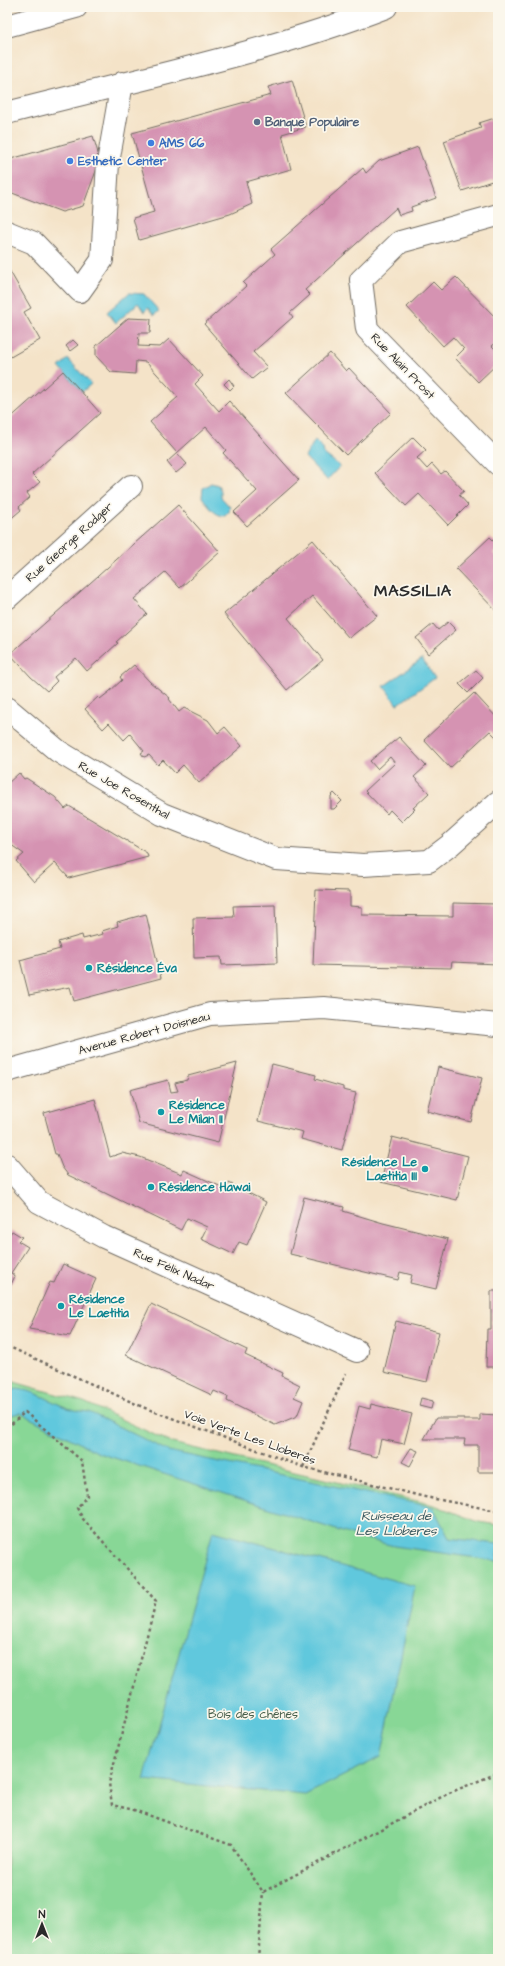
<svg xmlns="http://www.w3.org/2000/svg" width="505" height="1966" font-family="'Architects Daughter',sans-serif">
<rect width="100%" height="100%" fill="#fbf7ec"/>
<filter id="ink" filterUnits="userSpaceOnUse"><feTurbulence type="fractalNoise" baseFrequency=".025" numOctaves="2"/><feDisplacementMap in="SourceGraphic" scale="8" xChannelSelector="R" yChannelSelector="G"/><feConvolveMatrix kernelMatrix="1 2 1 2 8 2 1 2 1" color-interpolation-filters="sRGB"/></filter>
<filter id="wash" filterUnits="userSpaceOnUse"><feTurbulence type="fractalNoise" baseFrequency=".012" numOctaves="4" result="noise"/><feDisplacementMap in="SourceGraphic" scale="16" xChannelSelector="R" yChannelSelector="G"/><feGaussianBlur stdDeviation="0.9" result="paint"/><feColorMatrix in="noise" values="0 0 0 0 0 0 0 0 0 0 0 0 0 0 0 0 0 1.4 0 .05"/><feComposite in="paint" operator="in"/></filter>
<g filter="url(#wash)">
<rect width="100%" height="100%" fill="#f4e3c8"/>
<!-- green -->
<path fill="#88d796" stroke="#5a8160" d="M7,1380l77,22 88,41 262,62 45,17 19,3v434h-491z"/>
<!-- water -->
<path fill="#60c8dd" stroke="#467a84" d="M129,293l15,1 15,17 -5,4 -6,-7 -4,4 -6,-9 -22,20 -9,-11z
M68,359l23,25 -9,8 -23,-25z
M315,440l8,8 1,6 16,12 -13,14 -22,-23z
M211,483l7,2 3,6v6l9,10 -1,5 -4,4c-11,0 -17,-11 -23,-19l1,-9z
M422,659l13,19 -38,27 -13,-19z
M18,1389c27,3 41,22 71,23l79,39 265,56 16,31 49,6v17l-104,-15 -39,-10 -256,-83 -79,-40 -13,3v-25z
M213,1531l202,55 -34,171 -76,38 -161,-15z"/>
<g id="blocks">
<!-- building -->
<path fill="#d593b2" d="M292,80l14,47 -24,7 9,35 -45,13 6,22 -22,10 -91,26 -6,-22 21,-6 -22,-79 139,-38 -3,-8z
M498,117v62l-36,12 -18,-50 37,-13 -2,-5z
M93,136l7,24 -17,46 -21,6 -55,-21v-31z
M418,147l18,51 -25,9 1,4 -13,4 -3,-7 -91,82 5,5 -20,18 3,4 -40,35 14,15 -15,12 -48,-55 42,-38 -3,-3 32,-29 -4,-5 92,-81 3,5 13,-12z
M8,268l23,40 -7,4 16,28 -33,19z
M456,277l42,43v21l-6,5 6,6 -1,12 -19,18 -23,-24 9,-9 -11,-12 -10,9 -36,-39 26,-25 8,8z
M128,318l23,1 -1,14h-11l-1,13 22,1 9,-8 34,37 -8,8 24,27 10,-10 70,79 -52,46 -13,-14 23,-21 -34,-38 3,-3 -20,-23 -29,26 -27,-31 28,-25 -32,-35 -10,-1 -1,13 -24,-2 -15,-16v-10z
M73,340l5,5 -8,6 -4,-5z
M330,353l16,18 3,-3 42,45 -45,42 -60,-62z
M63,371l37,42 -68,61 8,8 -13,11 3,4 -11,10 2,3 -13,11 -1,-100z
M229,379l5,7 -4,4 -6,-6z
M413,437l13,13 -9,8 10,11 5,-5 9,10 4,-3 19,20 -5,4 9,10 -20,20 -29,-31 -13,12 -31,-33z
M177,453l10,11 -11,9 -9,-11z
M178,505l42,47 -40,36 -15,-16 -31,27 13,15 -31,28 2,1 -31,28 -11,-13 -22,19 3,4 -10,10 -16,-14 -21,-23z
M490,537l8,8v4l-5,4 5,5v55l-42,-44z
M313,540l64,76 -28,22 -37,-42 -24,22 35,42 -36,30 -63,-76z
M448,622l8,8 -28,24 -12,-16 17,-14 5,6z
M134,665l16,17 20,16 -1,1 10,13 5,-4 24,12 10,13 7,-6 17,19 -43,37 -16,-18 -8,8 -12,-13 -5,5 -9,-10 -5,2 -3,-4 3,-2 -14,-17 -6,6 -15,-17 -6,6 -18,-20 13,-12 2,2 9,-7 13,-12 -2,-3z
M476,670l7,8 -15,15 -9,-9z
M474,693l24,26v16l-2,2 -6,-6 -40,37 -26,-28z
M399,737l27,29 -12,11 15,16 -16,15 2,1 -13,13 -12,-12 -3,4 -22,-23 30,-28 -5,-6 -13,12 -7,-8z
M19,773l5,6 2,-1 29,19 10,12 4,-3 78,47 1,4 -79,21 -14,-15 -21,19 -18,-21 8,-7 -17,-12v-58z
M334,793l8,8 -8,8h-3v-13z
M316,890l34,1v15l12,1v8l91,1v-13l45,1v60l-46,-2 -1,6 -138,-3z
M275,905l2,58 -55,2 -1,-8 -27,1 -1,-40 41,-1 -1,-11z
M146,914l15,64 -87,23 -4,-14 -41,8 -9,-35 40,-11 -2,-7 24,-7 1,4 20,-5 -1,-3 16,-5 -1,-4z
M237,1063l-19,80 -79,-20 -9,-33 38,-10 3,12 7,-1 -3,-8 12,-3 1,-4z
M272,1064l44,11 -1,4 28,8v3l13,3 -14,57 -41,-11 2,-7 -45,-11z
M438,1067l44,11 -11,44 -44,-11z
M95,1099l15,58 12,-4 18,4 42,17 2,-4 42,19 3,-6 37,19 -19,43 -8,-3 -6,12 -32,-15 6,-12 -20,-9 -6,12 -113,-55 -6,-8 -5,-13h-2l-11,-41z
M392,1137l76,19 -11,44 -76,-18z
M304,1197l40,10 -1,4 40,12 65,16 -12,50 -26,-6 2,-8 -12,-3 -2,8 -108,-26z
M12,1231l10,6 -4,4 10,6 -17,26 4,3 -8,17v-59l2,1z
M63,1264l33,15 -26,57 -41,-7 21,-47 4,1z
M491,1291h7v76h-12l1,-38h4z
M151,1304l96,46 -2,5 38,18 -1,3 18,9 -6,12 9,4 -6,15 -22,9 -48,-24 1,-4 -14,-6 -2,4 -86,-40z
M396,1321l43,11 -12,50 -43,-10z
M421,1398l12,3 -2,8 -12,-3z
M371,1404l41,10 -8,30 -23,-5 -4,18 -29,-7 11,-44 11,3z
M480,1414l18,1v57h-20v-27h-14l1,-6h-41l12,-21h28v2h16z
M411,1448l7,3 -8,15 -8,-4z"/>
</g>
</g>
<g filter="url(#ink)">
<use href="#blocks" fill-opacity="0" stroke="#716b62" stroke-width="1"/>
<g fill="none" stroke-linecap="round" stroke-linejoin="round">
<!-- minor casing -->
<g stroke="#716b62" stroke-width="24">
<path id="minor" d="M7,113c127,-33 257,-59 379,-106
M498,215l-98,27 -39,38 6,49 131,135
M7,232l27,11 46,48 22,-31 6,-97 14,-80
M7,598l124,-112
M7,708l51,43 104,63 114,45 87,6 66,-4 21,-16 48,-43
M7,1071l203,-57 114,-6 174,17
M7,1165l32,37 65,35 253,114"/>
</g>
<!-- major casing -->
<g stroke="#716b62" stroke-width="24">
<path id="major" d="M7,26l69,-19"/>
</g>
<!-- path -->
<path stroke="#716b62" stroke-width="2.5" stroke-dasharray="3 3" stroke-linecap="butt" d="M7,1346l138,62 158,59 122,30 73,14
M7,1428l18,-16 57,49 5,35 -10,12 6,11 73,82 -47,182 3,22 22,5 97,35 32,47 186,-99 49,-20
M303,1467l43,-94
M258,1959l5,-67"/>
<!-- minor -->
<use href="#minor" stroke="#fff" stroke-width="22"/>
<!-- major -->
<use href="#major" stroke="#fff" stroke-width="22"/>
</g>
</g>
<!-- markers -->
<circle fill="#5c6f8a" stroke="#fbf7ec" stroke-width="1.5" cx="257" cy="122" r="4"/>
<g fill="#3f7fe0" stroke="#fbf7ec" stroke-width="1.5">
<circle cx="151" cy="143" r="4"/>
<circle cx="70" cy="161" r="4"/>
</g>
<g fill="#0f9aa8" stroke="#fbf7ec" stroke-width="1.5">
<circle cx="89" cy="968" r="4"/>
<circle cx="161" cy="1112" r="4"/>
<circle cx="425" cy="1169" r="4"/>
<circle cx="151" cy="1187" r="4"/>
<circle cx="61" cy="1306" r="4"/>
</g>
<g text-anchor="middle" stroke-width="3.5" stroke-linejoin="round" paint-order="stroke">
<!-- service labels -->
<g font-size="12" font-weight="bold" fill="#4e5e75" stroke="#fbf7ec" text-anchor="start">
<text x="265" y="126">Banque Populaire</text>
</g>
<!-- shop labels -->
<g font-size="12" font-weight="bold" fill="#366cbe" stroke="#fbf7ec" text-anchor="start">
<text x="159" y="147">AMS 66</text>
<text x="78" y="165">Esthetic Center</text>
</g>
<!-- street labels -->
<g font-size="12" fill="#2b2b2b" stroke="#fbf7ec">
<text transform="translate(403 366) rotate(46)" y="4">Rue Alain Prost</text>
<text transform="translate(69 542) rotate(-42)" y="4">Rue George Rodger</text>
<text transform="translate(124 790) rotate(30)" y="4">Rue Joe Rosenthal</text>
<text transform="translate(144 1033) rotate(-15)" y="4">Avenue Robert Doisneau</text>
<text transform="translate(174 1269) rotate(24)" y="4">Rue Félix Nadar</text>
<text transform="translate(250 1437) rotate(20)" y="4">Voie Verte Les Lloberes</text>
</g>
<!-- culture labels -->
<g font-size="12" font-weight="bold" fill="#0d838f" stroke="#fbf7ec" text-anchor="start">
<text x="97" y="972">Résidence Éva</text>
<text x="169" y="1109">Résidence<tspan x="169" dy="14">Le Milan II</tspan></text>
<text x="417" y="1166" text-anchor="end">Résidence Le<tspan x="417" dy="14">Laetitia III</tspan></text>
<text x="159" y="1191">Résidence Hawai</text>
<text x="69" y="1303">Résidence<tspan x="69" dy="14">Le Laetitia</tspan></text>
</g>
<!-- park labels -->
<g font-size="12" fill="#475f4b" stroke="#fbf7ec">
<text x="253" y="1718">Bois des chênes</text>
</g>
<!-- water labels -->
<g font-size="13" font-style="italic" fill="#3b5a60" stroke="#fbf7ec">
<text x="396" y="1520">Ruisseau de<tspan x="396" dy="15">Les Lloberes</tspan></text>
</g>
<!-- district labels -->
<g font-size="16" font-weight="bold" letter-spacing="1" fill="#2b2b2b" stroke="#fbf7ec">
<text x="413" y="596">MASSILIA</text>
</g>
</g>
<!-- margin -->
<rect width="505" height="1966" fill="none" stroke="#fbf7ec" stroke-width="24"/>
<!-- north arrow -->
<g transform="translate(42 1924)" stroke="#fbf7ec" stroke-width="3" paint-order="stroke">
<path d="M0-3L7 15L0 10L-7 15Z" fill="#2b2b2b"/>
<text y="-6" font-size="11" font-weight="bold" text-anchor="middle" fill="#2b2b2b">N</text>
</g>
</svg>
